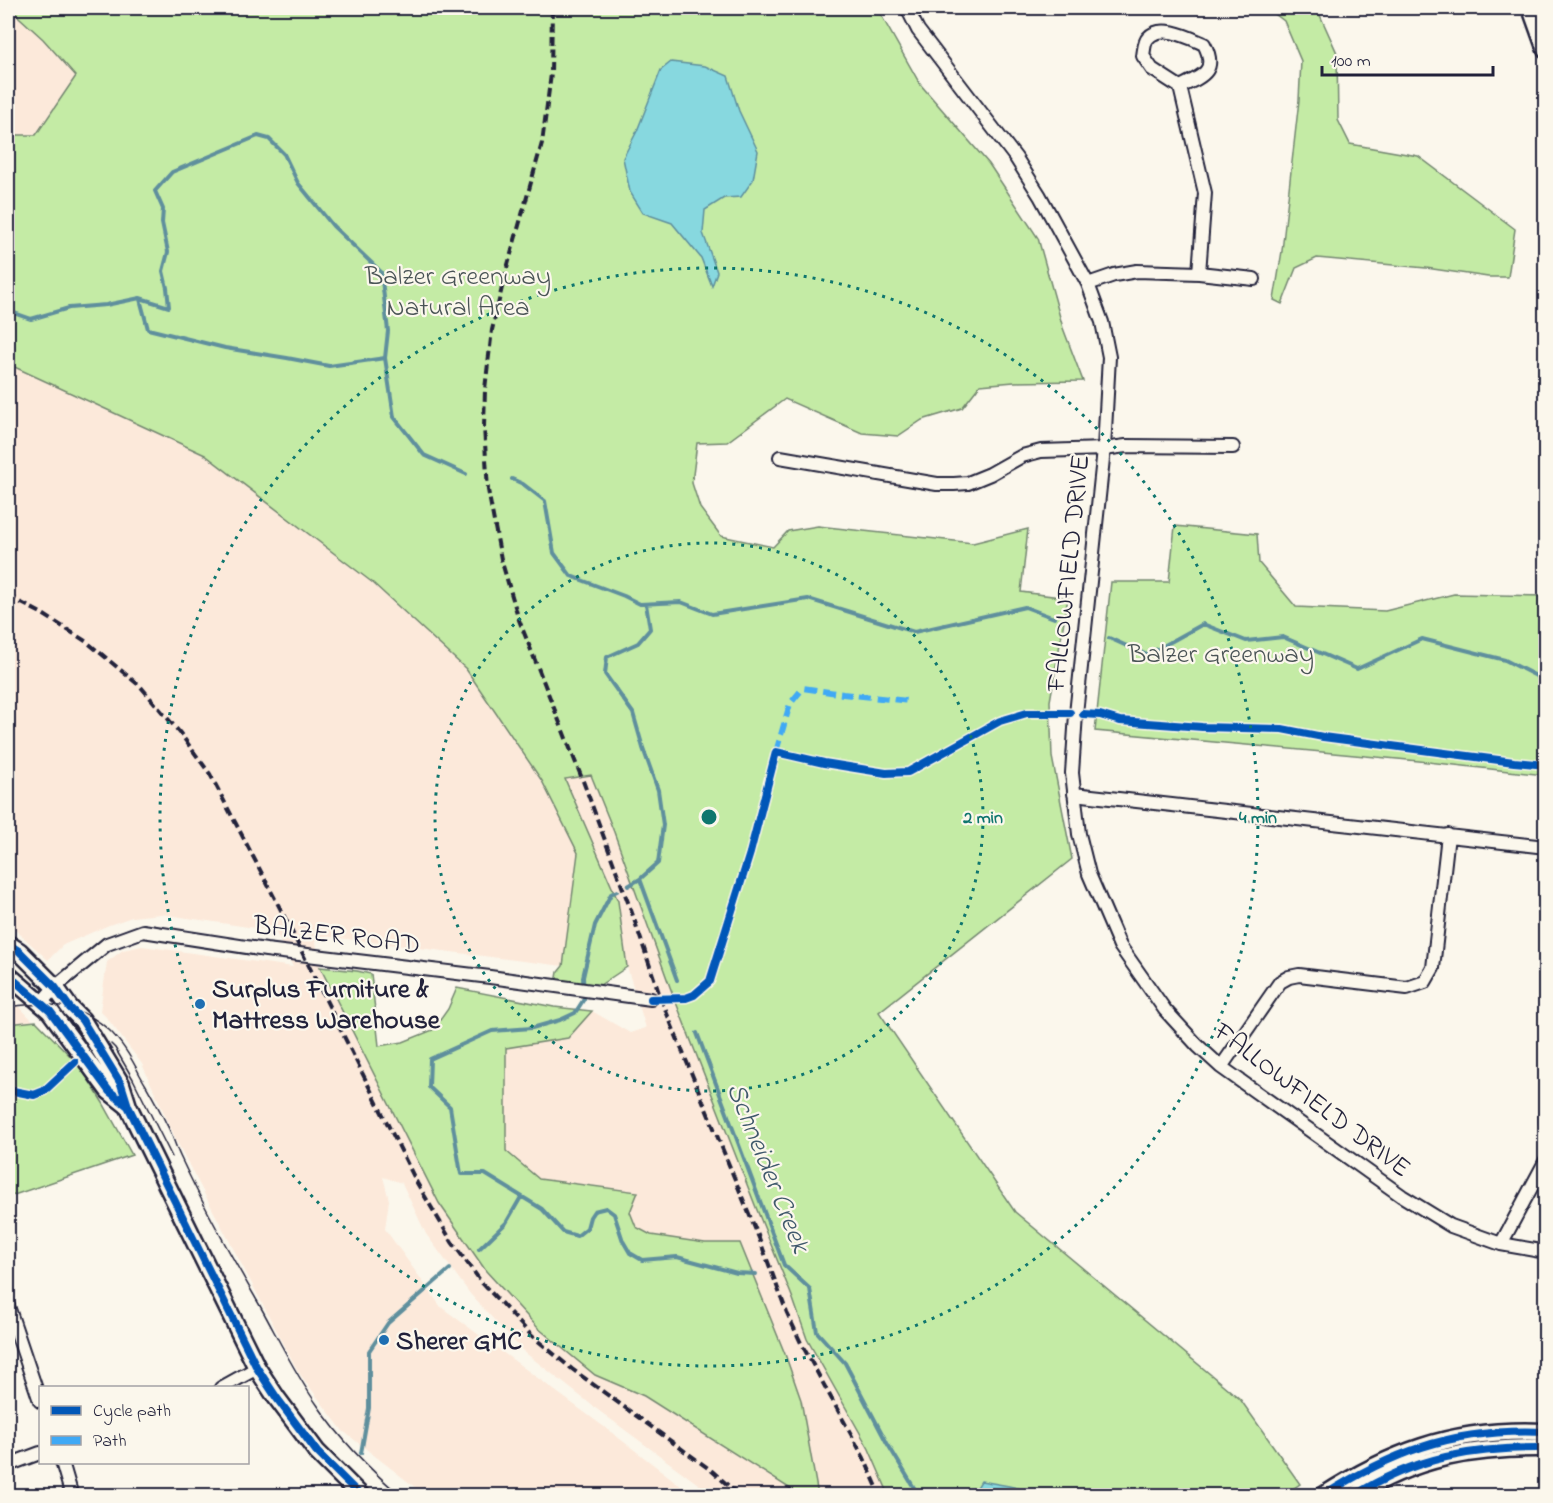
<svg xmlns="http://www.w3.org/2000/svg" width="1553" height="1503" font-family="'Indie Flower',sans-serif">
<rect width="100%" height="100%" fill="#fbf7ec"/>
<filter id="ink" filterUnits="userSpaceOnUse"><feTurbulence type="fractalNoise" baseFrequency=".0167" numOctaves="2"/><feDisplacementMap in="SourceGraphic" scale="12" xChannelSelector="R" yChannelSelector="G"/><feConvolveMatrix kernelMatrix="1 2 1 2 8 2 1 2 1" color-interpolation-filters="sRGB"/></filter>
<g filter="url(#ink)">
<!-- built -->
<path fill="#fce9da" d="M8,8l35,31 36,40 -43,57 -28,-1z
M8,364l166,75 31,16 168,128 93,86 76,112 36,72 -1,30 -14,83 -248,-31 5,32 119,236 47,68 52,57 57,47 49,21 156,99h-87l-115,-85 -75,-59 -52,-56 -45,-61 -24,-51 -19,-6 6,23 -4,29 56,78 166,122 86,66h-268l-82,-64 -44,-58 -121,-229 -36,-80 -35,-46 -7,-7 7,-49 16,-12 19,-4 151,21 -18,-36 -114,-17 -29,3 -23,8 -46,20 -15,15 -40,-37v-299l2,-1 -2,-8z
M477,477l137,355 56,155 85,218 38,94 14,40 62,110 20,46h-71l-17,-95 -16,-46 -45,-111h-35l-55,-8 -14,-8 -6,-15 8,-20 -99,-13 -33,-28 -1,-103 63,-10 24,-27 38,22 16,-5 -19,-61 -9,-66 -67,-153z
M8,1000h5l20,21 -25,3z"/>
<!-- green -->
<path fill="#c4eba5" stroke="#738670" stroke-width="1.5" d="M9,8h868l43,76 69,80 49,74 25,90 20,53 -69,1 -34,3 -18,23 -40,12 -24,16 -36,-3 -77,-34 -58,43 -30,1 -5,40 8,25 21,28 52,11 15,-16 30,-5 155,17 55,-14 -7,63 47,6 -18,103 2,56 20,102 -193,153 136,200 225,187 60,85 -18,12 -393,-1 -20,-46 -62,-110 -14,-40 -38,-94 -85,-218 -56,-155 -23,-57 -26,4 53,122 9,66 -30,20 -41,-4 2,-11 5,-6 15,-113 -36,-72 -76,-112 -93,-86 -168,-128 -197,-91v-229h28l40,-59 -33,-37z
M1267,8h53l-1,5 18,40 1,67 12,24 68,12 97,73 -7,48h-20l-62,-9 -109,-10 -21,10 -14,36 -8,-4 8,-49 17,-151 2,-39 -17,-40z
M1175,526l82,8 2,29 37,44 89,4 69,-17 91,2v179l-126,-14 -324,-30 16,-149h58z
M320,967l37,4 14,3 8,72 24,-4 30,-12 15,-21 9,-21 97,19 38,4 -24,27 -62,10v103l33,28 99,13 -8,20 6,15 15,8 54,8h35l45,111 16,46 17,95h-18l-156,-99 -49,-21 -57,-47 -52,-57 -47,-68z
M36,1021l44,45 23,37 29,52 -124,42v-173z"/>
<!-- water -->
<path fill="#87d8df" stroke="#5f8f9d" stroke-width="1.5" d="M671,62l34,4 23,10 11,35 19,40 -5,29 -12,17 -17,1 -19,12 -2,23 14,39 -5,14 -11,-28 -29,-35 -29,-10 -13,-21 -7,-34 14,-27 24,-61z
M981,1481l28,5 37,9h-68l-2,-6z"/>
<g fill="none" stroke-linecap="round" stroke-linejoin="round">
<!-- stream -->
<path stroke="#5f8f9d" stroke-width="4" d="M140,299l8,30 77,19 62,10 42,8 56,-8
M8,308l3,4 20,7 38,-11 37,-3 34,-7 29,9 -2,-19 -4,-17 5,-19 -6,-29 1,-14 -8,-18 17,-19 86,-36 11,3 15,15 14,29 35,43 48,46 7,59 -3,27 9,59 30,38 42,19
M512,479l11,5 22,17 9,52 17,23 53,20 16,8 41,-2 31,12 96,-15 106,33 111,-25 29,11
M1109,638l38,17 56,-31 43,17 37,-4 74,32 65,-30 83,21 41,21
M640,879l37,101
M628,886l12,-7 18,-16 5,-38 -5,-35 -15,-42 -10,-35 -28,-39 2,-17 31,-14 12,-14 -4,-25
M617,891l-6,3 -16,31 -12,52 1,22 -9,14 -15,7 -28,8 -40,3 -62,28 -1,28 21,20 11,67h24l57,35 21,23 14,4 10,-8 3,-11 4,-6 12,-3 8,6 9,27 7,12 12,7 35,-3 60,16 19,1
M697,1033l87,232 26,24 7,43 28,31 42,80 32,53
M479,1249l27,-26 15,-26
M361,1453l8,-45v-57l19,-28 62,-54"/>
<!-- street casing -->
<g stroke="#22223b" stroke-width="16">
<path id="street" d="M907,8l11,22 98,128 24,38 48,88 14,38 7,35 -5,92 -28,265 -4,59 7,61 10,40 31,72 45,64 33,36 23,21 181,129 49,30 50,18 45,8
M1180,87c23,-11 38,-16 24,-43 -14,-6 -43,-21 -56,-6 -4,4 -4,13 -5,18l9,13 28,18 25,106 -6,80
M1088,284l26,-9 23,-4 62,2 55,6
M780,457l157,27h17l14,-1 22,-9 32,-18 19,-5 63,-2 22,-3 107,1
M1074,794l472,53
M41,1003l14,-16 52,-43 36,-13 123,19 224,27 161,22
M1221,1067l59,-85 9,-5 10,-2 108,13 18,-6 8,-14 15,-133
M1546,1115v7
M1501,1244l45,-84
M8,1306l32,95
M221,1388l36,-20
M62,1462l10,34
M8,1465l32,-12"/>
</g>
<!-- secondary casing -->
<g stroke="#22223b" stroke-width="21">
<path id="secondary" d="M1531,8l15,42
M8,944l11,7 36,36 15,21 12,12 39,64 7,22 129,262 19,29 41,55 44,44
M8,975l42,36 59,80 19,15
M1323,1496c31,-20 65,-38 99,-49 39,-13 83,-17 124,-15
M1354,1496c60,-39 121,-49 192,-48"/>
</g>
<!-- street -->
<use href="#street" stroke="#fbf7ec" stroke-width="12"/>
<!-- secondary -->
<use href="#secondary" stroke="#fbf7ec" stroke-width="16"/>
<!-- tram -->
<path stroke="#22223b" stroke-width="1.5" d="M8,1007c39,-5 70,-5 101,23 14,13 23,29 31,45 9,16 18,31 26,48 6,10 9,22 14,33 24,51 51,100 79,148 19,34 36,70 59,102 23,34 51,63 83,90
M111,1044l4,4 18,31 39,78"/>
<!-- rail -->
<path stroke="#22223b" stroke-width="4" stroke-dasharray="9 4.5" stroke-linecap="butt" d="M552,8l-1,66 -9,69 -38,136 -12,51 -7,59 -1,38 4,63 13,69 18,61 64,161 49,132 29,86 98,239 28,75 14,30 63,115 17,38
M8,596l33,17 46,29 54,45 39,46 30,41 72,138 135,271 35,59 30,41 50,53 40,33 140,102 28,25"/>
<!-- quiet -->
<path stroke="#3fa9f5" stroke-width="6" stroke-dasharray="12 6" stroke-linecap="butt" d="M776,752l14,-48 13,-16 40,6 66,7"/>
<!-- cycleway casing -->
<g stroke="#fbf7ec" stroke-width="11">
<path id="cycleway" d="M1083,714l17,1 20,6 82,6 80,2 41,8 191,25 32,3
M8,944l11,7 36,36 15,21 12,12 39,64 7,22 129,262 19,29 41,55 44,44
M8,975l42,36 59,80 19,15
M651,999l35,-1 8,-3 16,-14 40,-128 26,-101 48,11 62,10 22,-1 92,-51 27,-8h43
M8,1090l26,5 10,-4 31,-29
M1323,1496c31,-20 65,-38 99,-49 39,-13 83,-17 124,-15
M1354,1496c60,-39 121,-49 192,-48"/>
</g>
<!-- cycleway -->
<use href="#cycleway" stroke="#0057b8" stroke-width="8"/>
</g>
</g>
<!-- distance rings -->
<g fill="none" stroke="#0f766e" stroke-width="3" stroke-dasharray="3 6">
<circle cx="709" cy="817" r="274"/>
<circle cx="709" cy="817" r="549"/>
</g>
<!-- markers -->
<g fill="#1f6fb2" stroke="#fbf7ec" stroke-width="2">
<circle cx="200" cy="1004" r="6"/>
<circle cx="384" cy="1340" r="6"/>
</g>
<g text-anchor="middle" stroke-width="4.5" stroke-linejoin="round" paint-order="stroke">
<!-- park labels -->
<g font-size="27" fill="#4a5456" stroke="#fbf7ec">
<text x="458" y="284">Balzer Greenway<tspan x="458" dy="31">Natural Area</tspan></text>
<text x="1221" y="662">Balzer Greenway</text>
</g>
<!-- street labels -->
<g font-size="27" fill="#22223b" stroke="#fbf7ec">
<text transform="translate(1067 573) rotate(-84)" y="9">FALLOWFIELD DRIVE</text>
<text transform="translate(337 934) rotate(7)" y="9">BALZER ROAD</text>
<text transform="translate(1313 1099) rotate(37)" y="9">FALLOWFIELD DRIVE</text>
</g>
<!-- poi labels -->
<g font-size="27" font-weight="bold" fill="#22223b" stroke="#fbf7ec" text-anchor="start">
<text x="212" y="997">Surplus Furniture &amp;<tspan x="212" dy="31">Mattress Warehouse</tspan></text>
<text x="396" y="1349">Sherer GMC</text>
</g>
<!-- water labels -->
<g font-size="28" font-style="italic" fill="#40596c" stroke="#fbf7ec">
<text transform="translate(770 1167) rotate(68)" y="10">Schneider Creek</text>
</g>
</g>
<circle cx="709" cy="817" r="9" fill="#0f766e" stroke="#fbf7ec" stroke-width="3"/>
<g font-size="18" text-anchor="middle" font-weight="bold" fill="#0f766e" stroke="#fbf7ec" stroke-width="4.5" stroke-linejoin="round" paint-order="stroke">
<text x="983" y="823">2 min</text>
<text x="1258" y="823">4 min</text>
</g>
<!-- margin -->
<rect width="1553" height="1503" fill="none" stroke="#fbf7ec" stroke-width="30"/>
<rect x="15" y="15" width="1523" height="1473" fill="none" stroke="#22223b" stroke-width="2" filter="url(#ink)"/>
<!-- legend -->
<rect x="39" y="1386" width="210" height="78" fill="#fbf7ec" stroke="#a4a2a5" stroke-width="1.5"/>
<rect x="51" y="1406" width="30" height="9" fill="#0057b8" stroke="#a4a2a5" stroke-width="1.5"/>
<text x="93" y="1416" font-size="18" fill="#22223b">Cycle path</text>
<rect x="51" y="1436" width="30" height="9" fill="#3fa9f5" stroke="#a4a2a5" stroke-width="1.5"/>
<text x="93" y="1446" font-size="18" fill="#22223b">Path</text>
<!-- scale -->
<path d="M1322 66v9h171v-9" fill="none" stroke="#22223b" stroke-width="3"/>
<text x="1331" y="66" font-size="18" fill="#22223b" stroke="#fbf7ec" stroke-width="4.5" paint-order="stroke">100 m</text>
</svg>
